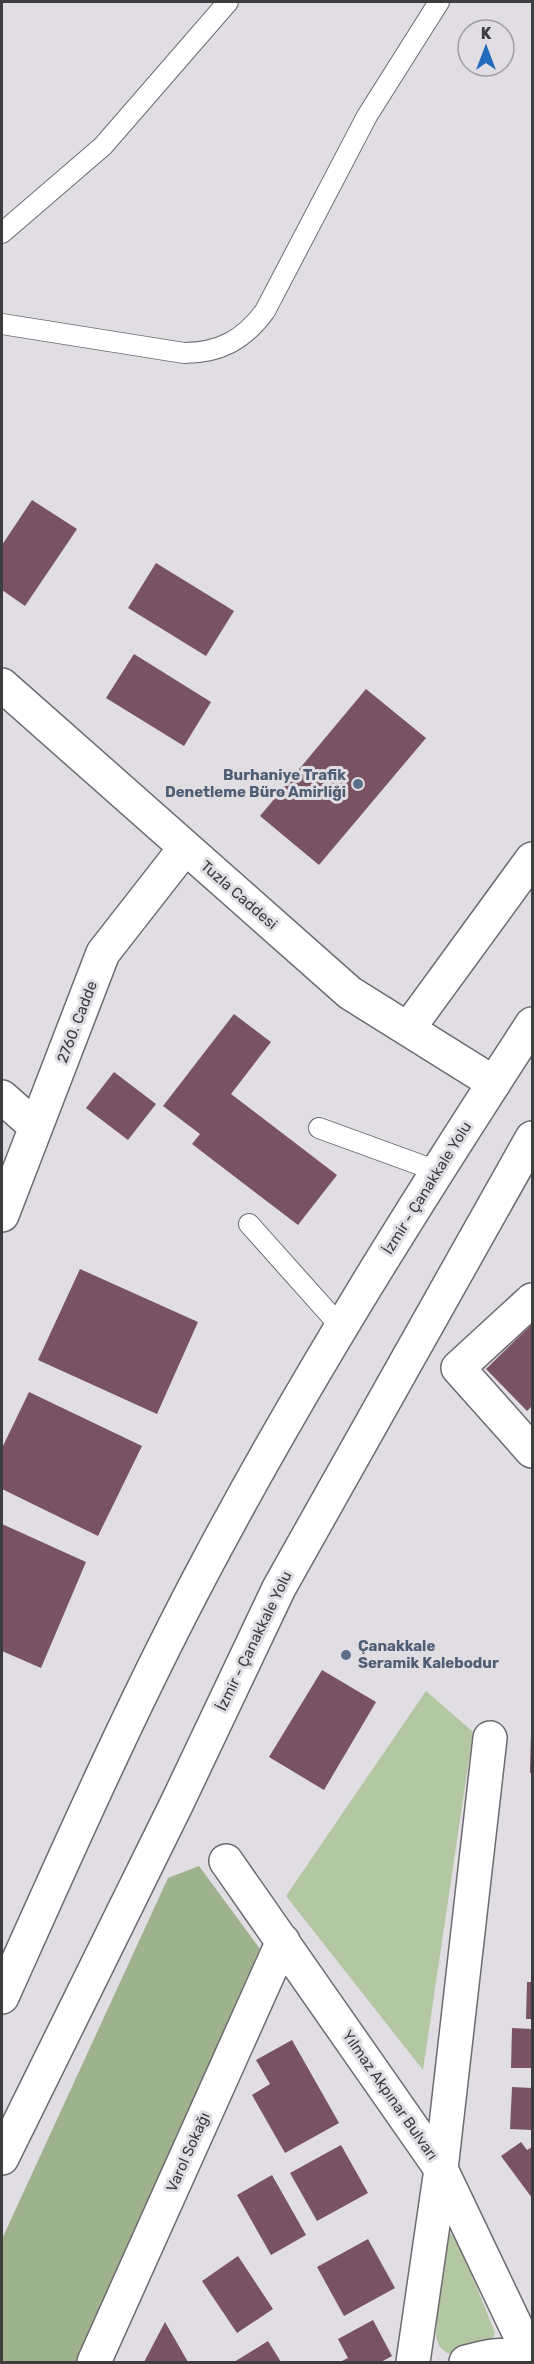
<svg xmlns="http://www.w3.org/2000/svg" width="534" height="2364" font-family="Rubik,sans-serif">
<rect width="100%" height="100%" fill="#e0dde3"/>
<!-- green -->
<path fill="#b3c7a2" d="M426,1691l47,41 -50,338 -137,-174z
M449,2232l9,8 37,93 -4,9 -32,15c-15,-4 -22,-9 -23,-24l6,-90z"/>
<!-- forest -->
<path fill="#9fb28e" d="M199,1866l61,83 -183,413h-75v-123l166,-361z"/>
<!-- building -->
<path fill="#795362" d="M32,500l45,29 -52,77 -23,-16v-45z
M156,563l78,48 -28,45 -78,-48z
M134,654l77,48 -27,44 -78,-48z
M366,689l60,49 -107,127 -59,-49z
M234,1014l37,28 -40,52 106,81 -39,50 -106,-81 8,-10 -37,-28z
M114,1072l42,32 -28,36 -42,-32z
M80,1269l118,53 -41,92 -119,-54z
M532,1324v82l-5,5 -41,-42z
M29,1392l113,54 -44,90 -96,-47v-41z
M2,1524l84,38 -45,106 -39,-17z
M322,1670l54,32 -52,88 -55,-33z
M531,1733h1v40h-2z
M527,1982h5v37h-6z
M512,2028l20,1v39h-21z
M292,2040l47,83 -54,30 -33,-58 18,-11 -14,-24z
M512,2087l20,1v42l-22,-1z
M521,2142l6,8 5,-3v51l-31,-42z
M341,2145l27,48 -51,28 -27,-48z
M272,2175l34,60 -35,20 -34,-60z
M368,2239l27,49 -51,28 -27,-49z
M238,2256l35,53 -36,24 -35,-52z
M373,2320l19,36 -11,6h-41l8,-4 -10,-19z
M165,2322l23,40h-44z
M268,2341l13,21h-47z"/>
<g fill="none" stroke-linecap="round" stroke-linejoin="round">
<!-- lane casing -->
<g stroke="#6d6b70" stroke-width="22">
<path id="lane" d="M2,233l101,-87 125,-144
M2,324l182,29c35,0 60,-13 81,-42l102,-195 72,-114
M319,1128l118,43
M249,1224l92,103"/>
</g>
<!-- street casing -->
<g stroke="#6d6b70" stroke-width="36">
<path id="street" d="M2,1097l34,30
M2,1215l101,-262 82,-105
M532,1300l-74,68 74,83
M226,1861l215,308 91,191
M94,2362l189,-421
M413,2362l28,-193 49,-431"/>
</g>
<!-- secondary casing -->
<g stroke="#6d6b70" stroke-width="36">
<path id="secondary" d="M2,685l348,308 144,90
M408,1029l124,-170
M466,2362c24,-6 38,-11 61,0"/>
</g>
<!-- highway casing -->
<g stroke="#6d6b70" stroke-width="36">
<path id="highway" d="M2,1997c66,-147 132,-297 208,-439 98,-184 209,-360 322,-534
M2,2158l176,-357 101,-213 253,-450"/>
</g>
<!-- lane -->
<use href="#lane" stroke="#fff" stroke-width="20"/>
<!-- street -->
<use href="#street" stroke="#fff" stroke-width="33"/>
<!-- secondary -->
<use href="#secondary" stroke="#fff" stroke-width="33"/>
<!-- highway -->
<use href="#highway" stroke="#fff" stroke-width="33"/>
</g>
<!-- markers -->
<g fill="#5c6f8a" stroke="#e0dde3" stroke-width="2">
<circle cx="358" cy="784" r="6"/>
<circle cx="346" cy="1655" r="6"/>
</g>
<g text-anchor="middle" stroke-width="6" stroke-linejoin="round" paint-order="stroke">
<!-- service labels -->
<g font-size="15" font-weight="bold" fill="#4e5e75" stroke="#e0dde3" text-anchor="end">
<text x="346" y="780">Burhaniye Trafik<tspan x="346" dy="17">Denetleme Büro Amirliği</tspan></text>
<text x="358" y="1651" text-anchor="start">Çanakkale<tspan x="358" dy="17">Seramik Kalebodur</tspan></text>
</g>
<!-- street labels -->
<g font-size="15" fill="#3d3c3e" stroke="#e0dde3">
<text transform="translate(239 895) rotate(41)" y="5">Tuzla Caddesi</text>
<text transform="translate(77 1022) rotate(-69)" y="5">2760. Cadde</text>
<text transform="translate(427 1188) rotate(-58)" y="5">İzmir - Çanakkale Yolu</text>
<text transform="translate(254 1641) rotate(-64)" y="5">İzmir - Çanakkale Yolu</text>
<text transform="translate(390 2095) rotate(55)" y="5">Yılmaz Akpınar Bulvarı</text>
<text transform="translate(188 2152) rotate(-66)" y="5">Varol Sokağı</text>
</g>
</g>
<!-- border -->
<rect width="534" height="2364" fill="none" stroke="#3d3c3e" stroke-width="6"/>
<!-- north arrow -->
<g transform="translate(486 48)"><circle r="28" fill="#e0dde3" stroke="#9f9da1" stroke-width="1.5"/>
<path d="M0-4.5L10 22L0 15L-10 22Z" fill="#236bbb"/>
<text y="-9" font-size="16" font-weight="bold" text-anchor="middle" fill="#3d3c3e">K</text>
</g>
</svg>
